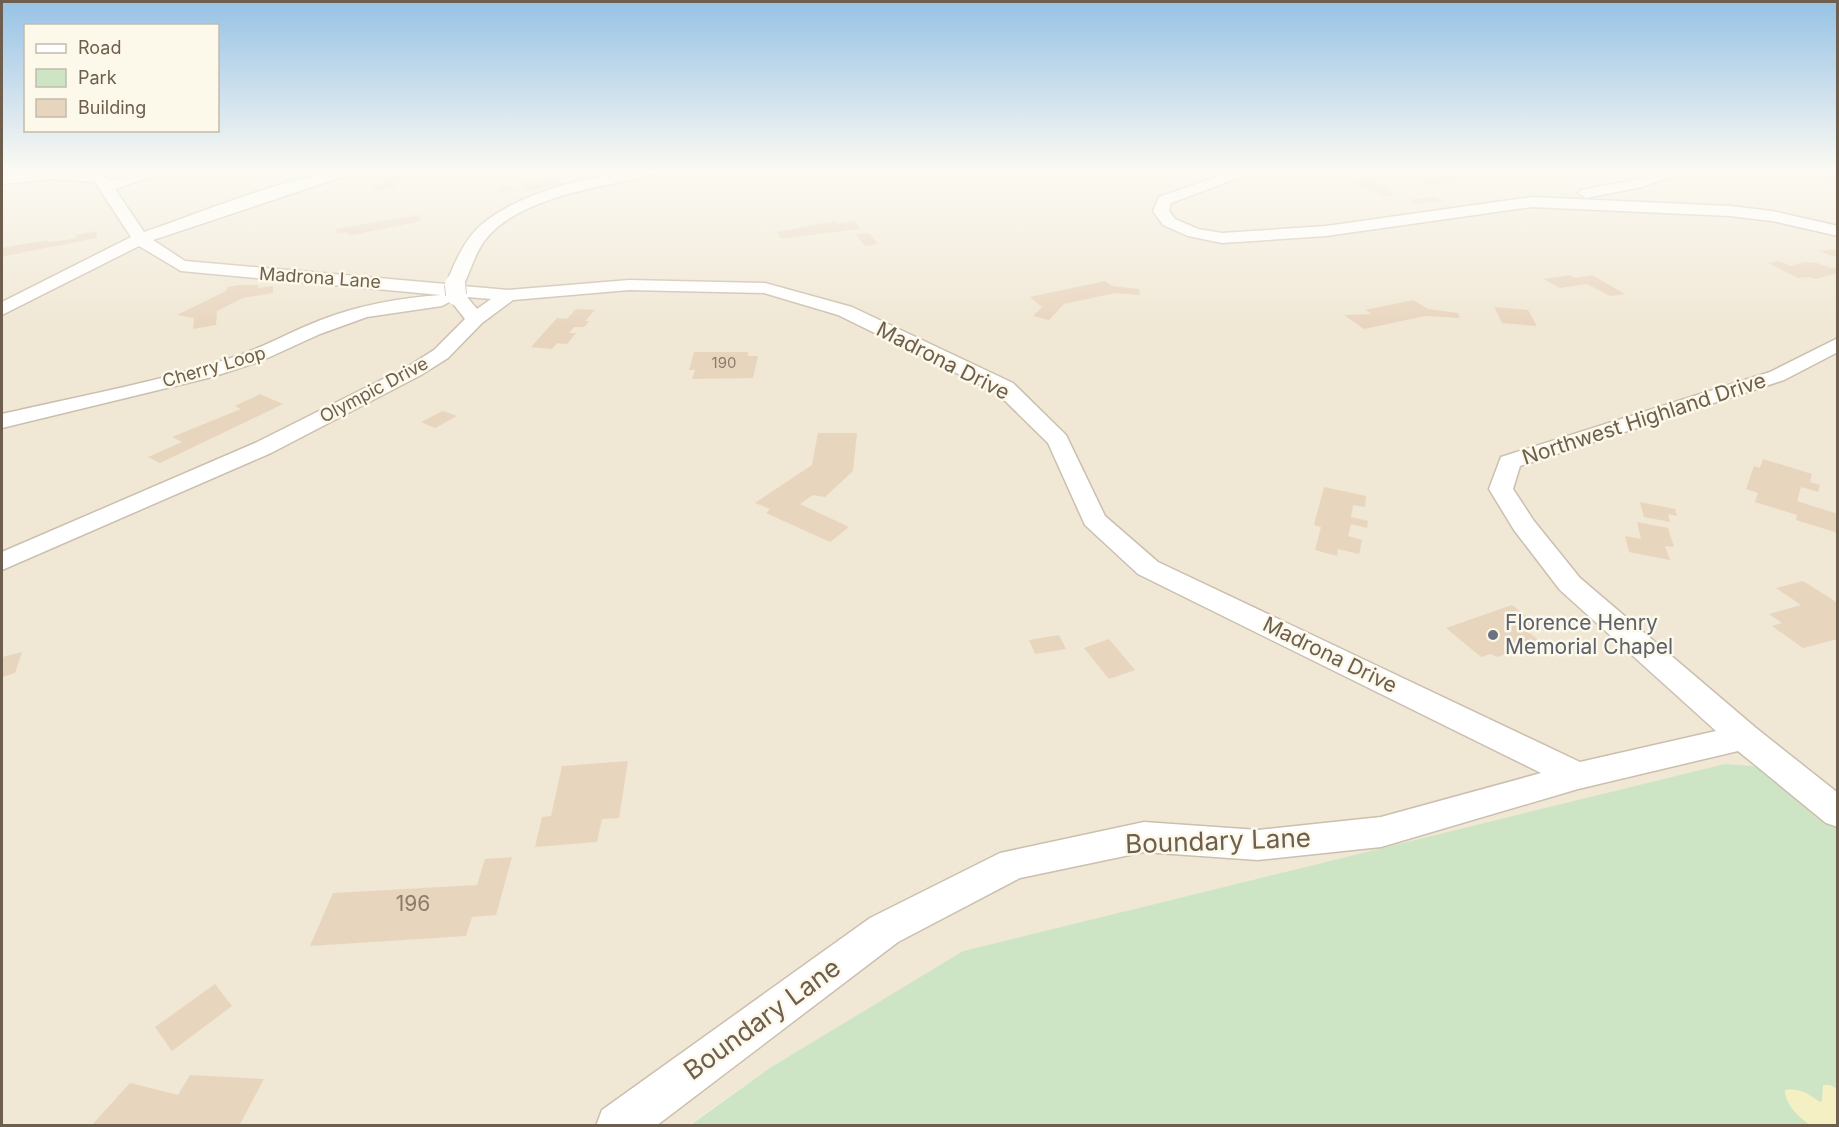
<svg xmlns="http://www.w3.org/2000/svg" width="1839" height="1127" font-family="Inter,sans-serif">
<rect width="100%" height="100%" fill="#f9f4e5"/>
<!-- residential -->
<path fill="#f0e7d4" d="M2,170h1835v646l-43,-29 -41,-21 -28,-1 -762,186 -195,118 -79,56 -687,1z"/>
<!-- green -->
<path fill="#cee5c5" d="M1725,764l28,2 41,21 43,29v309l-1148,1 79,-57 195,-118z"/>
<!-- sand -->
<path fill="#f5f0c3" d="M1823,1085h7l7,4v36h-27c-11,-8 -25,-20 -25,-35 16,-2 23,4 35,12l2,-1z"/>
<!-- building -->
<path fill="#e8d5be" d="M398,170h45v1l-51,10 6,6 -21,4 -5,-5 13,-3 -3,-4 -8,2 -3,-3 7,-1 -2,-3z
M1433,170h35v2l-8,1 5,1 -9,7 -28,4 -14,-7h31l-16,-5z
M1794,170l40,3 -7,1 11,3v9z
M556,179l7,5 -35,7 -7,-7z
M1370,179l20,11h-4l10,5 -13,2 -33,-15z
M511,186l5,4 -15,3 -5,-4z
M1435,197l7,4 -27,3 -7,-4z
M419,215l2,6 -73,15 -1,-4 -10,2 -1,-5z
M836,221l2,3 16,-3 6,8 -79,10 -4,-7z
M96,231l1,7 -92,18 -3,3v-11l46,-8v2l17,-2 11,-2v-3z
M869,233l9,11 -13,2 -10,-12z
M1833,249l5,2v7l-19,-7z
M1779,261l12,5 13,-4 13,1 13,5 8,-1v6l-23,6 -5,-2 -12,1 -30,-15z
M1570,275l5,3 17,-3 33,19 -15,2 -23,-12 -27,4 -17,-9z
M1105,281l7,5 27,3 1,6 -25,-2 -51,11 -15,16 -16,-4 9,-9 -12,-10z
M240,285h18v3l15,-2v7l-30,5 -26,13 -1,14 -23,4 1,-11 -17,-3 49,-24 1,-4z
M1413,300l15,9 30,4 2,5 -35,-2 -61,13 -20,-14 28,-1 -7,-4z
M1494,307l34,3 9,16 -35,-3z
M576,309l19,1 -10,11h4l-5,6h-10l-5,6h7l-9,11 -10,-1 -5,6 -21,-2 26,-29 10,1z
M694,352h54v4h10l-5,22 -61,1 3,-9h-6z
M260,394l23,10 -123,59 -12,-6 34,-15 -10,-5 69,-28 -6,-3z
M443,411l14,5 -22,12 -14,-6z
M818,433h39l-4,38 -28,26 -12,-2 -13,9 49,23 -19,15 -64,-29 4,-4 -15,-6 57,-38z
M1763,459l49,15 -2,8 10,3 -2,7 -17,-5 -4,14 41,13v19l-42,-13 1,-5 -42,-13 3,-9 -12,-4 8,-23 6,2z
M1324,487l42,9 -1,11 -12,-2 -2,12 17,4 -1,7 -16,-4 -3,12 14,4 -3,14 -21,-5 -1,7 -22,-6 6,-23 -7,-2z
M1640,502l35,7 2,7 -9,-2 2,8 -26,-5z
M1637,522l31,6 6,19 -9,-1 5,14 -41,-8 -4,-16 16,3z
M1803,581l35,22v36l-35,9 -31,-22 10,-3 -13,-9 32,-9 -25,-17z
M1512,605l24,19 -13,4 18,14 -14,5 -7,-6 -12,4 6,5 -16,7 -8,-3 -9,3 -35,-29z
M1059,635l7,14 -31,5 -6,-14z
M1109,639l26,31 -26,9 -25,-31z
M22,652l-7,21 -13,4v-20z
M628,761l-9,57 -17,1 -5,23 -62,5 7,-30 9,-1 11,-50z
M512,857l-16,58 -24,2 -6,19 -156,10 23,-53 144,-8 8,-26z
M215,984l17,22 -60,45 -17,-24z
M190,1075l74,4 -25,47h-148l39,-43 48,12z"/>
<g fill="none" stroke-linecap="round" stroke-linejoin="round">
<!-- minor casing -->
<g stroke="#cbbfaf" stroke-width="3">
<path id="minor" d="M47,170c18,0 50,-4 62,11l40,-11h23l-57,19 29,43c62,-21 156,-62 219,-62l-210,70 32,21 261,23c8,-20 18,-44 35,-59 42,-36 128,-55 182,-55l-2,3c-52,13 -141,22 -176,67 -10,13 -14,30 -22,46l45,4 121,-10 136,3 87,24 161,76 53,52 39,81 53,46 422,200 136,-31 -156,-141 -46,-60 -25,-41 12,-32 269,-85 68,-34v14l-54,28 -264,86 -7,23 21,32 46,57 176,150 82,65v34l-12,-4 -88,-72 -160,38 -197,58 -123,13 -114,-8 -124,26 -122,64 -242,184h-60l6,-16 268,-192 130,-65 144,-31 114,8 123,-13 160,-44 -403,-199 -53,-49 -37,-82 -51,-50 -159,-78 -74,-22 -135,-3 -116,10 -31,23 -34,35 -27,17 -150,78 -269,117v-18l253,-109 152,-76 27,-17 31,-31 -14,-18 -9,5 -75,11 -47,17 -59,27 -49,16 -210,51v-14c78,-18 158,-32 235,-58 29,-10 55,-25 84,-36 38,-15 79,-22 120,-25l-260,-24 -42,-25 -137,69v-13l129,-65 -36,-55 -44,-3 -49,5v-8zM467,297l24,2 -14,10z
M1237,170h22l-88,33 -2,8 6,8 23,10 24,4 104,-7 206,-29 198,9 42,5 66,15v10l-66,-15 -42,-5 -198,-9 -206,29 -104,7 -34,-7 -25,-11 -10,-14 6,-14z
M1667,170h23l-48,17 -56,11 -8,-5 3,-3 54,-10z"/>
</g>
<!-- minor -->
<use href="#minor" fill="#fff" fill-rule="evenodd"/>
<!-- minor-bridge casing -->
<g stroke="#cbbfaf" stroke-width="22" stroke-linecap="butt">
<path id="minor-bridge" d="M455,284l1,11"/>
</g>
<!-- minor-bridge -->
<use href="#minor-bridge" stroke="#fff" stroke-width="20"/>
</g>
<!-- sky -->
<linearGradient id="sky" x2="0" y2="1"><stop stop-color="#96c2e5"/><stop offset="0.52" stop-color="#fcfaf3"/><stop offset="1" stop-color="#fcfaf3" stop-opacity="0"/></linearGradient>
<rect width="1839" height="328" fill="url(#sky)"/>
<!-- markers -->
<circle fill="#6b7280" stroke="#fcf8ea" stroke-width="2" cx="1493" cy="635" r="6"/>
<g text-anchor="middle" stroke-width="5" stroke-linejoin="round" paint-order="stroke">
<!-- far-number labels -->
<g font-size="15" fill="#8c7c69">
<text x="724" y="368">190</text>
</g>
<!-- far-street labels -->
<g font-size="18" fill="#6e5e4d" stroke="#fcf8ea">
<text transform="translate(320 278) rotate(4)" y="6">Madrona Lane</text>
<text transform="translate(214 367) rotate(-16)" y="6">Cherry Loop</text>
<text transform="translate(374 390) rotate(-28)" y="6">Olympic Drive</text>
</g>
<!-- street labels -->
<g font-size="21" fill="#6e5e4d" stroke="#fcf8ea">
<text transform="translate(943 361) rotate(27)" y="7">Madrona Drive</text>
<text transform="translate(1644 419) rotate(-18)" y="7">Northwest Highland Drive</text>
<text transform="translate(1330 655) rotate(26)" y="7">Madrona Drive</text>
</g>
<!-- worship labels -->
<g font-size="21" fill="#5b616d" stroke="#fcf8ea" text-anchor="start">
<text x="1505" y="630">Florence Henry<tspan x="1505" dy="24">Memorial Chapel</tspan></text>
</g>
<!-- near-number labels -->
<g font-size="21" fill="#8c7c69">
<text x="413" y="911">196</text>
</g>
<!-- near-street labels -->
<g font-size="26" fill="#6e5e4d" stroke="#fcf8ea">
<text transform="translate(1218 841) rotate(-2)" y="9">Boundary Lane</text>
<text transform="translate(762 1019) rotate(-36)" y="9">Boundary Lane</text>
</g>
</g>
<!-- border -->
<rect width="1839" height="1127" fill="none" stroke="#6e5e4d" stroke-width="6"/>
<!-- legend -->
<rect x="24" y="24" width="195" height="108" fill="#fcf8ea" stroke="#c3baab" stroke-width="1.5"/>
<rect x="36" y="44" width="30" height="9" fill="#ffffff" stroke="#c3baab" stroke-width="1.5"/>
<text x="78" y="54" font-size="18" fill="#6e5e4d">Road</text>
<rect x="36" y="69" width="30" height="18" fill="#cee5c5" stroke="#c3baab" stroke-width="1.5"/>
<text x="78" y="84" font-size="18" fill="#6e5e4d">Park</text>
<rect x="36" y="99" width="30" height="18" fill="#e8d5be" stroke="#c3baab" stroke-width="1.5"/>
<text x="78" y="114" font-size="18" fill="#6e5e4d">Building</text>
</svg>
